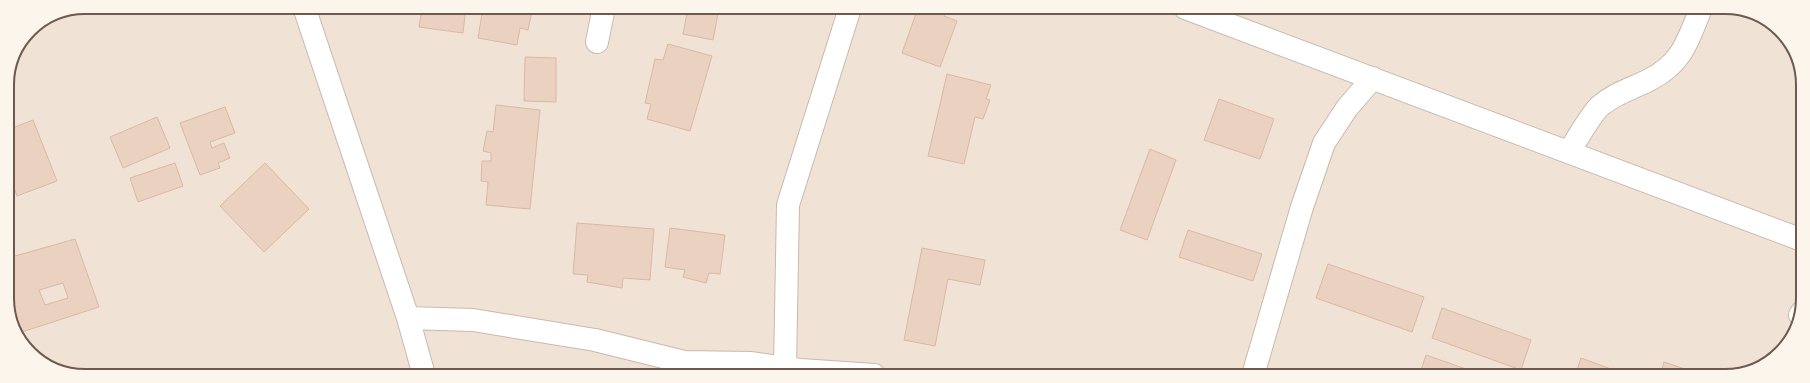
<svg xmlns="http://www.w3.org/2000/svg" width="1810" height="383" font-family="Arial,sans-serif">
<rect width="100%" height="100%" fill="#f9f1e5"/>
<!-- residential -->
<path fill="#f0e3d5" d="M85,7l1655,1 40,22 21,40 1,243 -25,43 -47,20 -1660,-1 -40,-22 -21,-40 -2,-233 6,-25 17,-25 25,-17z"/>
<!-- building -->
<path fill="#ebd1c0" stroke="#dbb8a3" fill-rule="evenodd" d="M422,7h44l-3,26 -44,-6z
M483,7h50l-5,23 -8,-2 -3,17 -39,-7z
M688,8h31l-6,32 -30,-6z
M918,8h29l-3,8 13,5 -17,46 -38,-14z
M668,44l44,12 -22,75 -43,-12 4,-15 -6,-1 10,-44 8,1z
M525,57l31,1v44l-32,-1z
M947,74l44,11 -5,14 4,1 -7,19 -8,-2 -11,47 -36,-8z
M1219,99l55,20 -14,40 -56,-19z
M496,105l44,5 -10,99 -44,-4 2,-23 -7,-1 1,-20h9v-8l-8,-2 4,-20 6,1z
M225,107l10,26 -25,9 2,6 12,-5 6,15 -12,5 2,5 -20,7 -20,-52z
M157,117l13,31 -47,20 -13,-31z
M33,120l24,61 -40,15 -9,-24 -1,-42z
M1150,149l26,11 -29,80 -27,-10z
M175,163l8,23 -45,16 -8,-24z
M265,163l44,46 -45,43 -44,-46z
M577,223l77,6 -4,51 -27,-2 -1,10 -35,-6 1,-7 -15,-1z
M670,228l55,7 -5,39 -11,-1 -3,10 -23,-6 2,-7 -20,-3z
M1188,230l74,24 -9,27 -74,-24z
M75,239l24,68 -77,25 -14,-38v-36zM63,283l5,15 -23,7 -6,-15z
M922,248l63,12 -5,25 -32,-6 -13,67 -31,-6z
M1328,264l96,33 -12,35 -96,-34z
M1442,308l89,32 -10,30 -89,-32z
M1426,355l60,21h-67z
M1581,358l49,18h-55z
M1664,362l42,14h-46z
M321,369l1,6h-29z"/>
<g fill="none" stroke-linecap="round" stroke-linejoin="round">
<!-- minor casing -->
<g stroke="#c9b9ad" stroke-width="24">
<path id="minor" d="M304,7l104,311 16,57
M1185,8l617,232
M597,42l7,-35
M1569,152c7,-11 22,-38 31,-46 15,-13 34,-18 51,-27 32,-17 37,-39 50,-71
M1800,315l2,-3
M408,318l65,2 122,20 89,22 66,1 51,7 73,5
M785,368l3,-163 62,-197
M1253,375l49,-168 22,-64 23,-35 26,-30"/>
</g>
<!-- minor -->
<use href="#minor" stroke="#fff" stroke-width="22"/>
</g>
<!-- crop -->
<path d="M0 0H1810V383H0ZM85 14H1725A71 71 0 0 1 1796 85V298A71 71 0 0 1 1725 369H85A71 71 0 0 1 14 298V85A71 71 0 0 1 85 14Z" fill="#fcf5eb" fill-rule="evenodd"/>
<path fill="none" stroke="#6f594e" stroke-width="2" d="M85 14H1725A71 71 0 0 1 1796 85V298A71 71 0 0 1 1725 369H85A71 71 0 0 1 14 298V85A71 71 0 0 1 85 14Z"/>
</svg>
